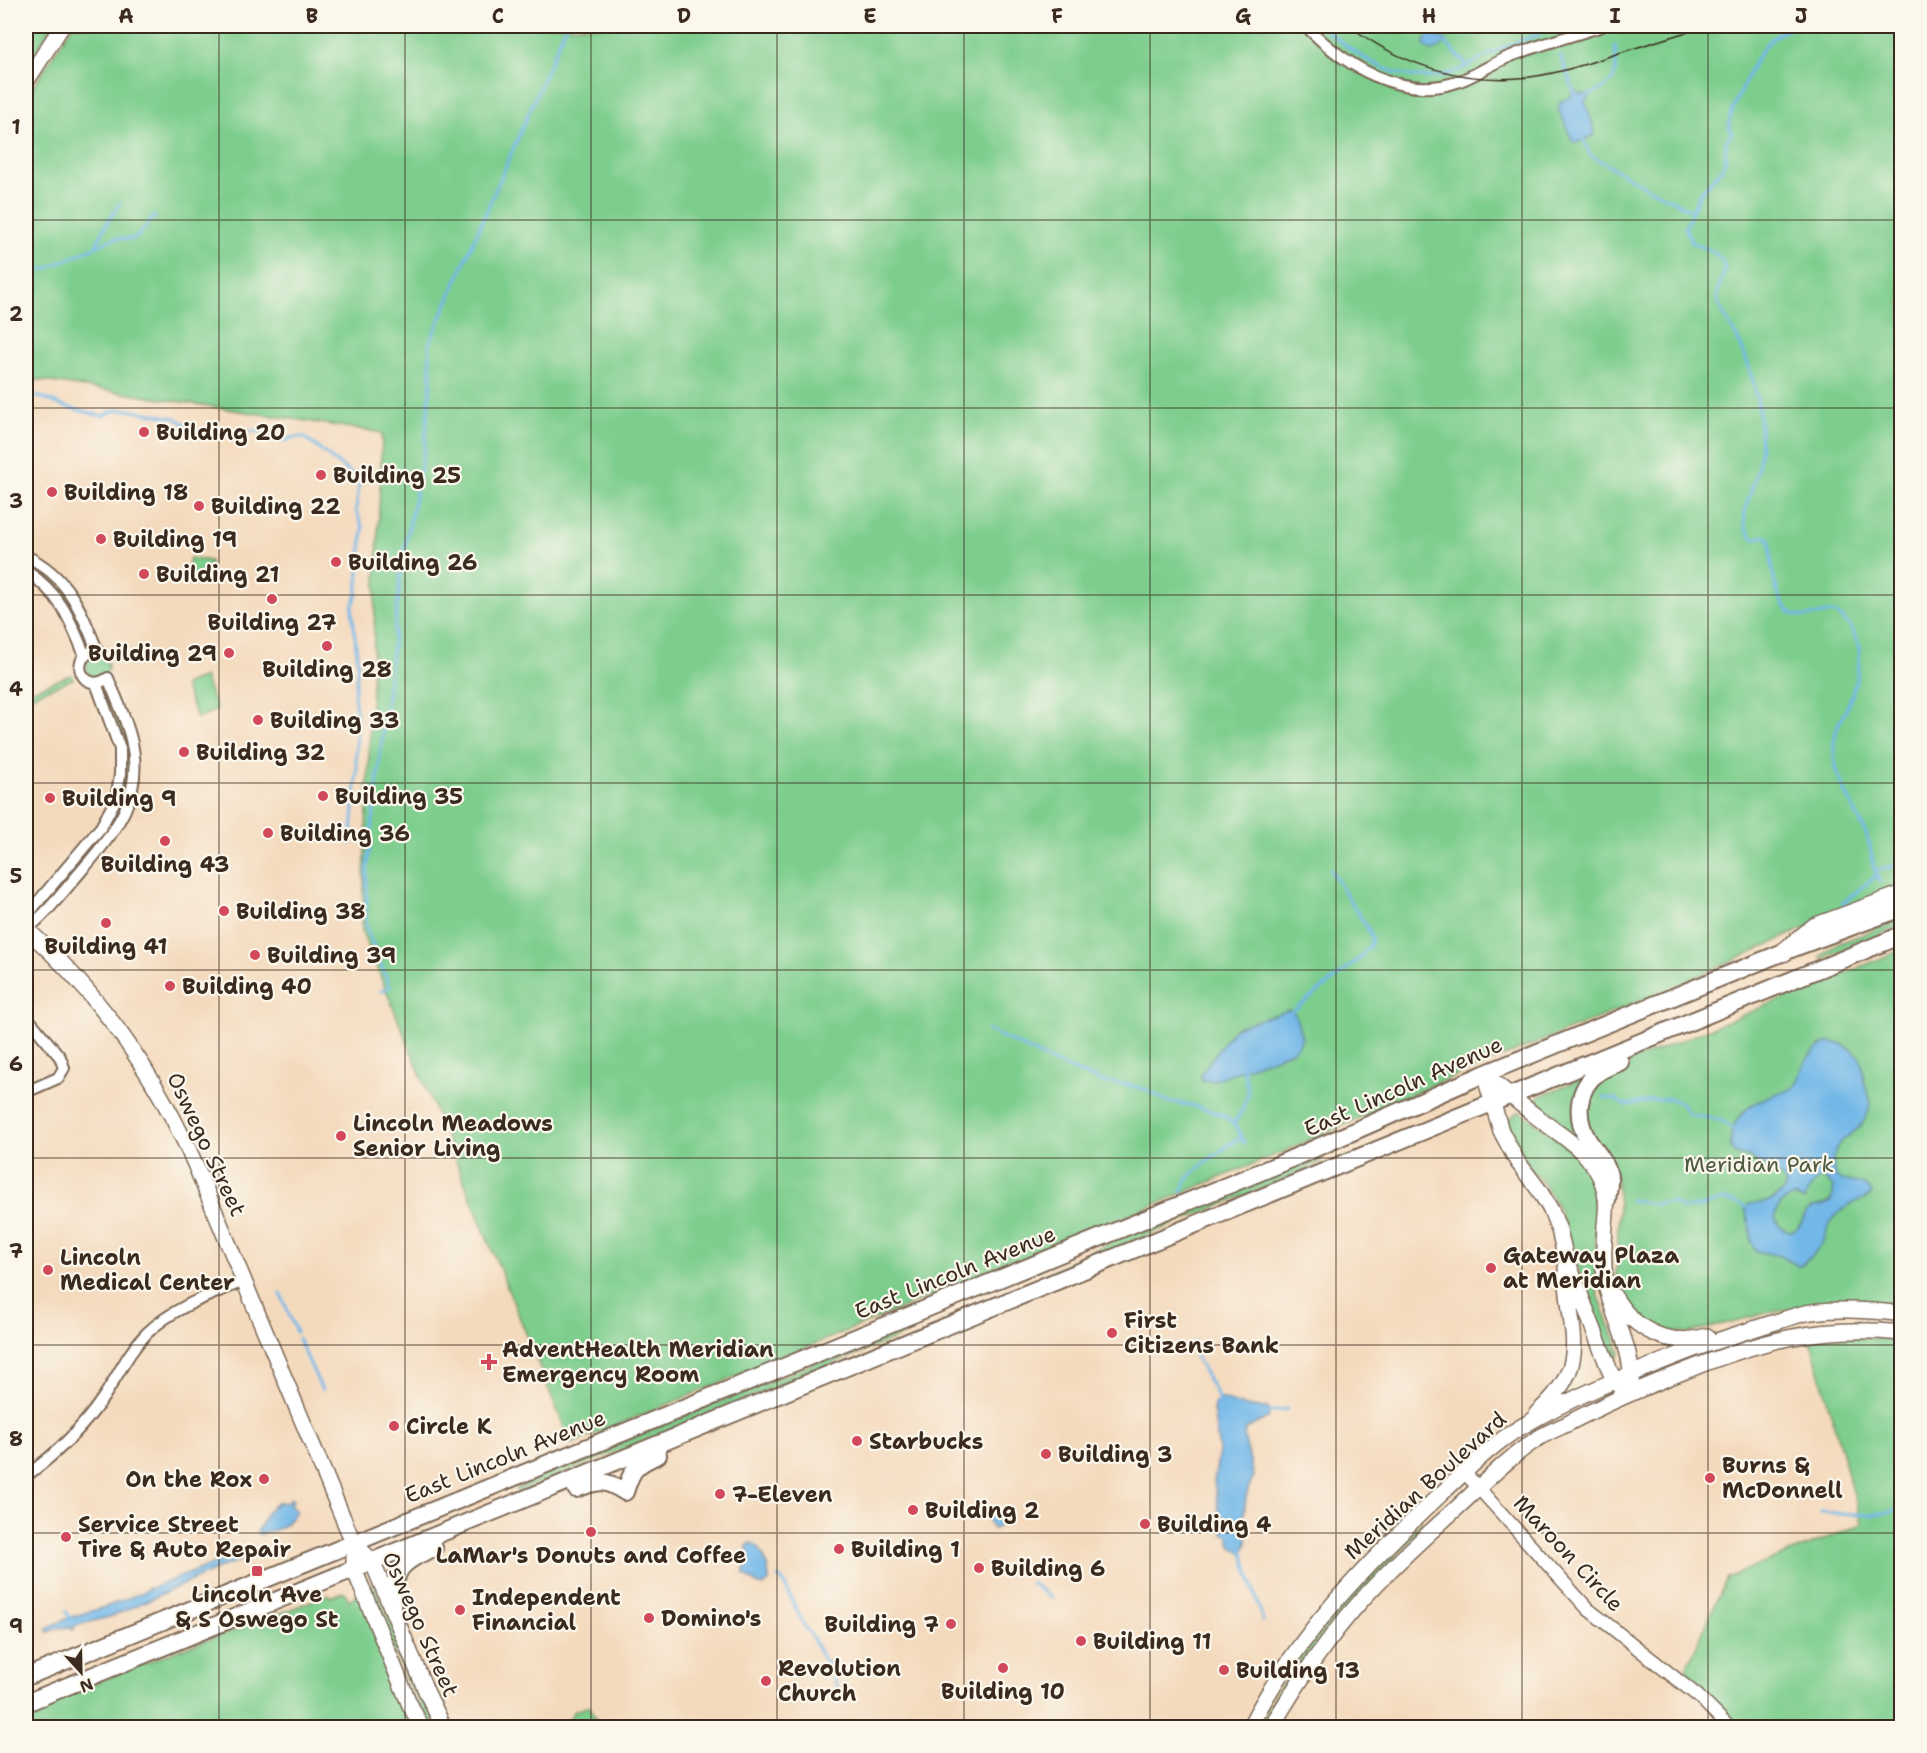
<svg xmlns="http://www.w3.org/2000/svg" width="1927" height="1753" font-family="'Shantell Sans',sans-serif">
<rect width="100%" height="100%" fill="#fbf7ec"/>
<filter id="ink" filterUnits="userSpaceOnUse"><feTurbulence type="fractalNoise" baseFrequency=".0167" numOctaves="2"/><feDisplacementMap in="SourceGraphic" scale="12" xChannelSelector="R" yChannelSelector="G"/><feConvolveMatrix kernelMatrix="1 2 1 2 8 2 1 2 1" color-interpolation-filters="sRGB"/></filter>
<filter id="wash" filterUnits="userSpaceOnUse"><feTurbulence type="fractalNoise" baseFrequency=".008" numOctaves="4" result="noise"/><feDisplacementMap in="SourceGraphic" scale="24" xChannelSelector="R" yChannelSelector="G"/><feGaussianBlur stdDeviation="1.35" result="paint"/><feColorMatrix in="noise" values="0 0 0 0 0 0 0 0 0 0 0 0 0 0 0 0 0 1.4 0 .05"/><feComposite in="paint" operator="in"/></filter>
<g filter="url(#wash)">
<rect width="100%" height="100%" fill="#f4dabd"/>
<!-- green -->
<path fill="#7dcd8d" stroke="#5c7c56" stroke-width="1.5" d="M26,26h26l-26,41z
M72,26h1829v864l-101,40 -128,58 -234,95 -153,68 -714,293 -209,-513 20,-497 -4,-2 -352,-54v-280z
M190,558l20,3v5l-6,6v7l-2,2 -17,-4z
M26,561c6,4 14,8 20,13 20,15 38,46 42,70l-4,-1c-14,-38 -24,-54 -58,-77z
M86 667a11 11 0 1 1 22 0a11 11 0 1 1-22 0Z
M70,675l3,1v3l-47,19v-5z
M204,677l13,33 -20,8 -13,-33z
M107,690c5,6 7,14 10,21 16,38 18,77 -3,113 -6,10 -16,20 -24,29l-1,-4c6,-7 12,-14 18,-21 32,-45 16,-90 -2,-136z
M1901,920v6l-80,33 -1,-2 17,-13z
M1901,950v355l-52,-4 -1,4 -42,2 -39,6 -79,20 -26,-3 -23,-13 -13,-16 -10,-26 3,-71 -3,-27 -25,-43 -6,-32 22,-31z
M1584,1078l-5,59 -39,-25 3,-3 -7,-10 1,-2z
M1520,1111l43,31 28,30 6,24 -2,81 3,17 22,59 -3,5 -5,-1c-11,-28 -23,-55 -32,-83 -8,-22 -12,-44 -22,-66 -14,-30 -44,-53 -51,-87z
M1320,1160l2,1 -21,11 -256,105 -1,-2 75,-37 179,-73z
M898,1329l5,2 3,3 -389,158 -1,-3 37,-19z
M1829,1337l72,2v388h-161l-29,-30 -27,-23 43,-96 135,-54 -52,-185z
M1422,1521l2,2 -26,31 -133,173 -4,-1 13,-31 68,-94z
M374,1584l64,143h-5l-26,-45 -38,-93 1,-4z
M343,1592l2,1 4,7 10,-5 56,133h-389v-17l147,-59 88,-31 68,-27 2,3z
M590,1706l9,21h-36l12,-16z"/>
<!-- water -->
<path fill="#71b7e8" stroke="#567083" stroke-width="1.5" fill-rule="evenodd" d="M1429,32l17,8c-3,6 -8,10 -14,11l-9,-6z
M1576,90l4,4h9v3l-4,4 10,31 -2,4 -17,7 -3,-1 -15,-34 3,-7 10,-4 1,-6z
M1289,1010l6,4 7,24 -4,8 -6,5 -80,30 -10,-1 -1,-6 33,-46z
M1829,1042c11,0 28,8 32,19 3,6 2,13 3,19 1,8 6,16 7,24 -2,7 -5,15 -10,21 -12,15 -27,13 -27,36 0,5 -1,10 1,14 7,10 29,3 37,18l-2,3c-15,6 -30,12 -39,25 -4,5 -4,12 -7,18 -5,10 -16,22 -26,27l-18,-10 -24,-5 -5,-9v-10l-6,-23 4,-5c14,0 34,-4 37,-20l-5,-7 -30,-19 -16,-4c-5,-5 -5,-10 -4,-17 3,-23 24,-36 44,-43 6,-2 13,-3 18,-6 5,-4 6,-10 8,-16 5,-14 14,-24 28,-30zM1823,1177l10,10c2,27 -17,12 -27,26 -5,6 -3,16 -14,18 -3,0 -7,-1 -9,-3 -16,-11 -3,-27 10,-32l11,4c6,-8 7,-20 19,-23z
M1221,1398l25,9 22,1 1,9 -23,12 -2,7 10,41c-8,12 -10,29 -10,44 1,12 8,23 -3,32l-10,-7 -2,-10 -6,-3 -9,-51 5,-31 -6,-42 2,-6z
M290,1498l3,2 -3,5 6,6c-5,8 -11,16 -22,19 -6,2 -10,1 -14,5l-3,-3c8,-12 6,-21 22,-30l8,1z
M1007,1508l3,14 -17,7 -7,-13 9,-5z
M751,1543c13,4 16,22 18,35v4l-4,4 -8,-2 -13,-10v-5l5,-8 -2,-15z
M241,1550l3,2 -3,9 -15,4 -113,51 -39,10v4h-2l-1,-3 -13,1 -10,4 -2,-4 25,-11 37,-11 38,-15 2,-3 1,1 74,-29z"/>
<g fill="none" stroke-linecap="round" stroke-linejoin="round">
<!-- stream -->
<path stroke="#71b7e8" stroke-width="3" d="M1321,26c37,31 84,66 136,45 15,-6 29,-16 45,-23 12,-6 26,-9 38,-14l3,-8
M1375,26l10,6
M1555,26l2,2
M1795,26c-11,4 -23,11 -31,21 -8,10 -35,65 -35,77 0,2 2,7 3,9l-6,8 -1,20 -3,8 -22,24 -15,35 7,15c11,4 25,8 31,19 6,12 -9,25 -5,39 3,12 11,22 17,32 18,36 28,81 25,120 -1,11 -3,22 -7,32 -5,17 -17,42 2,54l10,-3 5,4c1,21 3,72 30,76 9,2 19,-2 28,-3 14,-2 26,18 30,30 5,16 -5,52 -12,67 -3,7 -8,13 -10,21 -10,38 16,70 30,103 7,15 5,34 14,48
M932,37l3,-11
M1445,42l23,24
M1560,55l14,37
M1586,96c30,-11 32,-19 29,-50
M1583,137l7,18 58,33 43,22
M96,246l10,-21 14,-22
M26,278l10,-7 12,-3 67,-30 16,1 6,-2 18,-21
M26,397h15l25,10 36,9 14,-6h12l48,8 15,11 26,4 43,-2 23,10 12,-4h9l54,42 1,6 -3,25 7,18 -6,66 -5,14 6,57 -4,32 3,19 -1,43 1,12 -6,73
M1875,871l27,-7
M1844,910l-1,-7 33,-27
M1894,982l-1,8 9,23
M381,991l9,-4 -24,-59 1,-57 36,-315 21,-104 7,-71 -2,-36 137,-319
M1289,1014c16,-13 78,-56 82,-71 2,-6 -1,-9 -3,-14l-38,-60
M1897,1028l5,-2
M988,1030l70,34 45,18 23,2 21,6 20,11 28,5 28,9 8,6 6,7 7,15
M1604,1098l11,1 10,6 44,-7 13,6 6,10 33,6 13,9
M1234,1124l8,-14 6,-16 -5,-28
M1182,1193c-3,-16 43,-45 57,-55l2,-3
M1630,1200l23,4 20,-2 10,7 18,-2 22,-7 11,2 16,7
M281,1294l15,38
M298,1338l24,52
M1194,1342l-4,4 31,57
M1268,1412l19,-3
M1820,1512l51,3 31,-6
M1242,1550l21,71
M778,1577l5,4 20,43 10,14 9,19 16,20
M1031,1583l21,15
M66,1611l4,8
M832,1670l-1,4 10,21"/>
</g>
</g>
<g filter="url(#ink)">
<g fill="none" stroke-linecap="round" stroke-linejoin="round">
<!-- minor casing -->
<g stroke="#7c6856" stroke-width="14">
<path id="minor" d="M1306,26c38,39 95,75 151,56 19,-6 35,-19 54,-26 29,-12 61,-20 91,-30
M26,556c42,20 55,54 71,94 -31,6 -14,46 11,28 8,20 18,40 23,61 14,55 -15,93 -49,131 -18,21 -35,43 -56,60
M26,571c34,22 44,48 59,85
M26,930l6,-21 69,-82 15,-28 4,-24v-26l-24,-66
M26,1016l34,41 4,11 -6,10 -32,14
M26,1476c30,-22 56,-47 77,-78 15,-22 25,-46 44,-65 27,-26 63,-38 97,-52"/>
</g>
<!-- tertiary casing -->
<g stroke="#7c6856" stroke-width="15">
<path id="tertiary" d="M1465,1473l123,136 110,87 32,32"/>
</g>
<!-- secondary casing -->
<g stroke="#7c6856" stroke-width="18">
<path id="secondary" d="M26,82l36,-56
M26,929c74,65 129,145 169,235l158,378 19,19 55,132 17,35
M1484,1074c17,14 35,29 53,43 29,23 64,39 69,81 1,8 0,18 -1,27 -1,21 -3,43 2,64 7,30 26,61 24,93
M1484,1074l17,57 16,30 22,29 12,20 8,20 6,25 35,91 14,35 6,5
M1614,1296c20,34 55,52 93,40
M1537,1413c58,-52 30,-81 29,-146
M354,1557v12l55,134 13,25
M1249,1728c49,-95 115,-162 192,-234 25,-23 51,-50 80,-67 52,-31 109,-53 165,-75 37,-14 74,-25 112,-37 25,-8 77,-5 104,-1
M1271,1728c26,-45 55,-88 89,-126 30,-34 64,-65 98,-95 25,-23 50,-49 79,-68 9,-6 19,-10 28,-14 39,-21 79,-38 120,-54 75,-30 135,-47 217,-38"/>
</g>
<!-- primary casing -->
<g stroke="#7c6856" stroke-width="20">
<path id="primary" d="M1607,1200c1,-9 4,-20 1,-28 -4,-13 -13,-21 -20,-32 -13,-22 -12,-52 11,-68 6,-4 14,-7 21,-10
M576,1489c22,-9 29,-10 49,3 7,-23 10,-27 33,-37
M392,1607c2,-37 7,-45 42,-59
M26,1677l1249,-511 209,-92 312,-127 106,-39
M26,1703l1876,-768"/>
</g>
<!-- motorway casing -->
<g stroke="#7c6856" stroke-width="21">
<path id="motorway" d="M1895,938h7
M1784,952l31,-25 87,-32"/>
</g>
<!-- minor -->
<use href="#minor" stroke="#fff" stroke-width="10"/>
<!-- tertiary -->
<use href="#tertiary" stroke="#fff" stroke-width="12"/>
<!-- secondary -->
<use href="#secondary" stroke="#fff" stroke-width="15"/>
<!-- primary -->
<use href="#primary" stroke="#fff" stroke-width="16"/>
<!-- motorway -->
<use href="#motorway" stroke="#fff" stroke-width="18"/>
<!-- tram -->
<path stroke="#3b2a1e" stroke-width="1.5" d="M1350,26c50,39 116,59 180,51 31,-4 60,-14 89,-24 29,-9 58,-18 87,-27"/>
</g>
</g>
<!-- grid -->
<path fill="none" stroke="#3b2a1e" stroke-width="1.5" stroke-opacity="0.55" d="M219,26v1702M405,26v1702M591,26v1702M777,26v1702M964,26v1702M1150,26v1702M1336,26v1702M1522,26v1702M1708,26v1702M26,220h1876M26,408h1876M26,595h1876M26,783h1876M26,970h1876M26,1158h1876M26,1345h1876M26,1533h1876"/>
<!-- markers -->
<g fill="#d1495b" stroke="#fbf7ec" stroke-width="2">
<circle cx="144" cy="432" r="6"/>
<circle cx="321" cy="475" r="6"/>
<circle cx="52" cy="492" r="6"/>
<circle cx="199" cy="506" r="6"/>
<circle cx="101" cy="539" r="6"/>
<circle cx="336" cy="562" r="6"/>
<circle cx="144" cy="574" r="6"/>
<circle cx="272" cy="599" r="6"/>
<circle cx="327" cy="646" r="6"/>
<circle cx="229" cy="653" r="6"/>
<circle cx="258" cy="720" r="6"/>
<circle cx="184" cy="752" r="6"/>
<circle cx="323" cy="796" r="6"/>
<circle cx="50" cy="798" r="6"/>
<circle cx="268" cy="833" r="6"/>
<circle cx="165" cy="841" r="6"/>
<circle cx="224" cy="911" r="6"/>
<circle cx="106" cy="923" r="6"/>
<circle cx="255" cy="955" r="6"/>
<circle cx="170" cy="986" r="6"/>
<circle cx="341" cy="1136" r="6"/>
<circle cx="1491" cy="1268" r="6"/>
<circle cx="48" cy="1270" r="6"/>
<circle cx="1112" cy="1333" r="6"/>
<path d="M486 1353h6v6h6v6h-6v6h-6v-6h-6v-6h6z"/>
<circle cx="394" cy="1426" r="6"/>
<circle cx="857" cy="1441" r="6"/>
<circle cx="1046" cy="1454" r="6"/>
<circle cx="1710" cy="1478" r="6"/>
<circle cx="264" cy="1479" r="6"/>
<circle cx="720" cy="1494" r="6"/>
<circle cx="913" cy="1510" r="6"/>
<circle cx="1145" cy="1524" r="6"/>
<circle cx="591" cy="1532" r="6"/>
<circle cx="66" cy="1537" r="6"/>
<circle cx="839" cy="1549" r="6"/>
<circle cx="979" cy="1568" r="6"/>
<rect x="251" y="1565" width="12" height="12" rx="3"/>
<circle cx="460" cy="1610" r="6"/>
<circle cx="649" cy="1618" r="6"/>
<circle cx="951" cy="1624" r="6"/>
<circle cx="1081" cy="1641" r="6"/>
<circle cx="1003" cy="1668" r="6"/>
<circle cx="1224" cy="1670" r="6"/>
<circle cx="766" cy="1681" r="6"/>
</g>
<g text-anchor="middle" stroke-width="4.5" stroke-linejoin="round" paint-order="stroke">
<!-- poi labels -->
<g font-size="22" font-weight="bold" fill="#3b2a1e" stroke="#fbf7ec" text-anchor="start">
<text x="156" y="440">Building 20</text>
<text x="333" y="483">Building 25</text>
<text x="64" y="500">Building 18</text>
<text x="211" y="514">Building 22</text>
<text x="113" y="547">Building 19</text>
<text x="348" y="570">Building 26</text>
<text x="156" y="582">Building 21</text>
<text x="272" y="630" text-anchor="middle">Building 27</text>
<text x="217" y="661" text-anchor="end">Building 29</text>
<text x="327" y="677" text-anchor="middle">Building 28</text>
<text x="270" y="728">Building 33</text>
<text x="196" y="760">Building 32</text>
<text x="335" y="804">Building 35</text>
<text x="62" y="806">Building 9</text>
<text x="280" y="841">Building 36</text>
<text x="165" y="872" text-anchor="middle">Building 43</text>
<text x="236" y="919">Building 38</text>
<text x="106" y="954" text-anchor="middle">Building 41</text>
<text x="267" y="963">Building 39</text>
<text x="182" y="994">Building 40</text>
<text x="353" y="1131">Lincoln Meadows<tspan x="353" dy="25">Senior Living</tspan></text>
<text x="1503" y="1263">Gateway Plaza<tspan x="1503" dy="25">at Meridian</tspan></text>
<text x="60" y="1265">Lincoln<tspan x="60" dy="25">Medical Center</tspan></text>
<text x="1124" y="1328">First<tspan x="1124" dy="25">Citizens Bank</tspan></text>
<text x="502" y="1357">AdventHealth Meridian<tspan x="502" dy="25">Emergency Room</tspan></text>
<text x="406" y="1434">Circle K</text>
<text x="869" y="1449">Starbucks</text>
<text x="1058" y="1462">Building 3</text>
<text x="1722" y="1473">Burns &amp;<tspan x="1722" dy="25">McDonnell</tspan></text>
<text x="252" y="1487" text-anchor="end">On the Rox</text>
<text x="732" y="1502">7-Eleven</text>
<text x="925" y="1518">Building 2</text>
<text x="78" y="1532">Service Street<tspan x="78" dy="25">Tire &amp; Auto Repair</tspan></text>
<text x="1157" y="1532">Building 4</text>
<text x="851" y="1557">Building 1</text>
<text x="591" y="1563" text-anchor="middle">LaMar's Donuts and Coffee</text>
<text x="991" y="1576">Building 6</text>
<text x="257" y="1602" text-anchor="middle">Lincoln Ave<tspan x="257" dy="25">&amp; S Oswego St</tspan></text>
<text x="472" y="1605">Independent<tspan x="472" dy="25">Financial</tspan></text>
<text x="661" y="1626">Domino's</text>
<text x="939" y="1632" text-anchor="end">Building 7</text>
<text x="1093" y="1649">Building 11</text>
<text x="778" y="1676">Revolution<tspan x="778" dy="25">Church</tspan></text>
<text x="1236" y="1678">Building 13</text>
<text x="1003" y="1699" text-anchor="middle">Building 10</text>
</g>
<!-- street labels -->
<g font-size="22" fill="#3b2a1e" stroke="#fbf7ec">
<text transform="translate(1403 1086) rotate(-24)" y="8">East Lincoln Avenue</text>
<text transform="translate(207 1144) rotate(65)" y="8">Oswego Street</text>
<text transform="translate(955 1272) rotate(-22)" y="8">East Lincoln Avenue</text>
<text transform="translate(505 1456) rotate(-22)" y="8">East Lincoln Avenue</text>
<text transform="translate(1425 1485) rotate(-42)" y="8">Meridian Boulevard</text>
<text transform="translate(1569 1553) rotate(47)" y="8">Maroon Circle</text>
<text transform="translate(421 1624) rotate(66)" y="8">Oswego Street</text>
</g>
<!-- park labels -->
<g font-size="22" fill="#4f5b3f" stroke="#fbf7ec">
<text x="1759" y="1172">Meridian Park</text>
</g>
</g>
<!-- margin -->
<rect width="1927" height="1753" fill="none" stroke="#fbf7ec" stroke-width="66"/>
<!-- north arrow -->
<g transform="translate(81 1672) rotate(158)" stroke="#fbf7ec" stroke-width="4.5" paint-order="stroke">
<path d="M0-4.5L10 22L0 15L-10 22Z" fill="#3b2a1e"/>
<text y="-9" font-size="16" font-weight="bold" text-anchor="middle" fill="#3b2a1e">N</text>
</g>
<rect x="33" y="33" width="1861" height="1687" fill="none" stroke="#3b2a1e" stroke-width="2"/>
<g font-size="20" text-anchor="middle" font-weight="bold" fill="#3b2a1e">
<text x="126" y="23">A</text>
<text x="312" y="23">B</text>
<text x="498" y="23">C</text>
<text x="684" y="23">D</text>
<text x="870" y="23">E</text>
<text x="1057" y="23">F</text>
<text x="1243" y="23">G</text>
<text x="1429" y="23">H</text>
<text x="1615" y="23">I</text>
<text x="1801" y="23">J</text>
<text x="16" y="134">1</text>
<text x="16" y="321">2</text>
<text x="16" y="508">3</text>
<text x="16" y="696">4</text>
<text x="16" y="883">5</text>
<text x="16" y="1071">6</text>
<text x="16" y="1258">7</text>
<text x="16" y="1446">8</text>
<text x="16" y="1633">9</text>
</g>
</svg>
